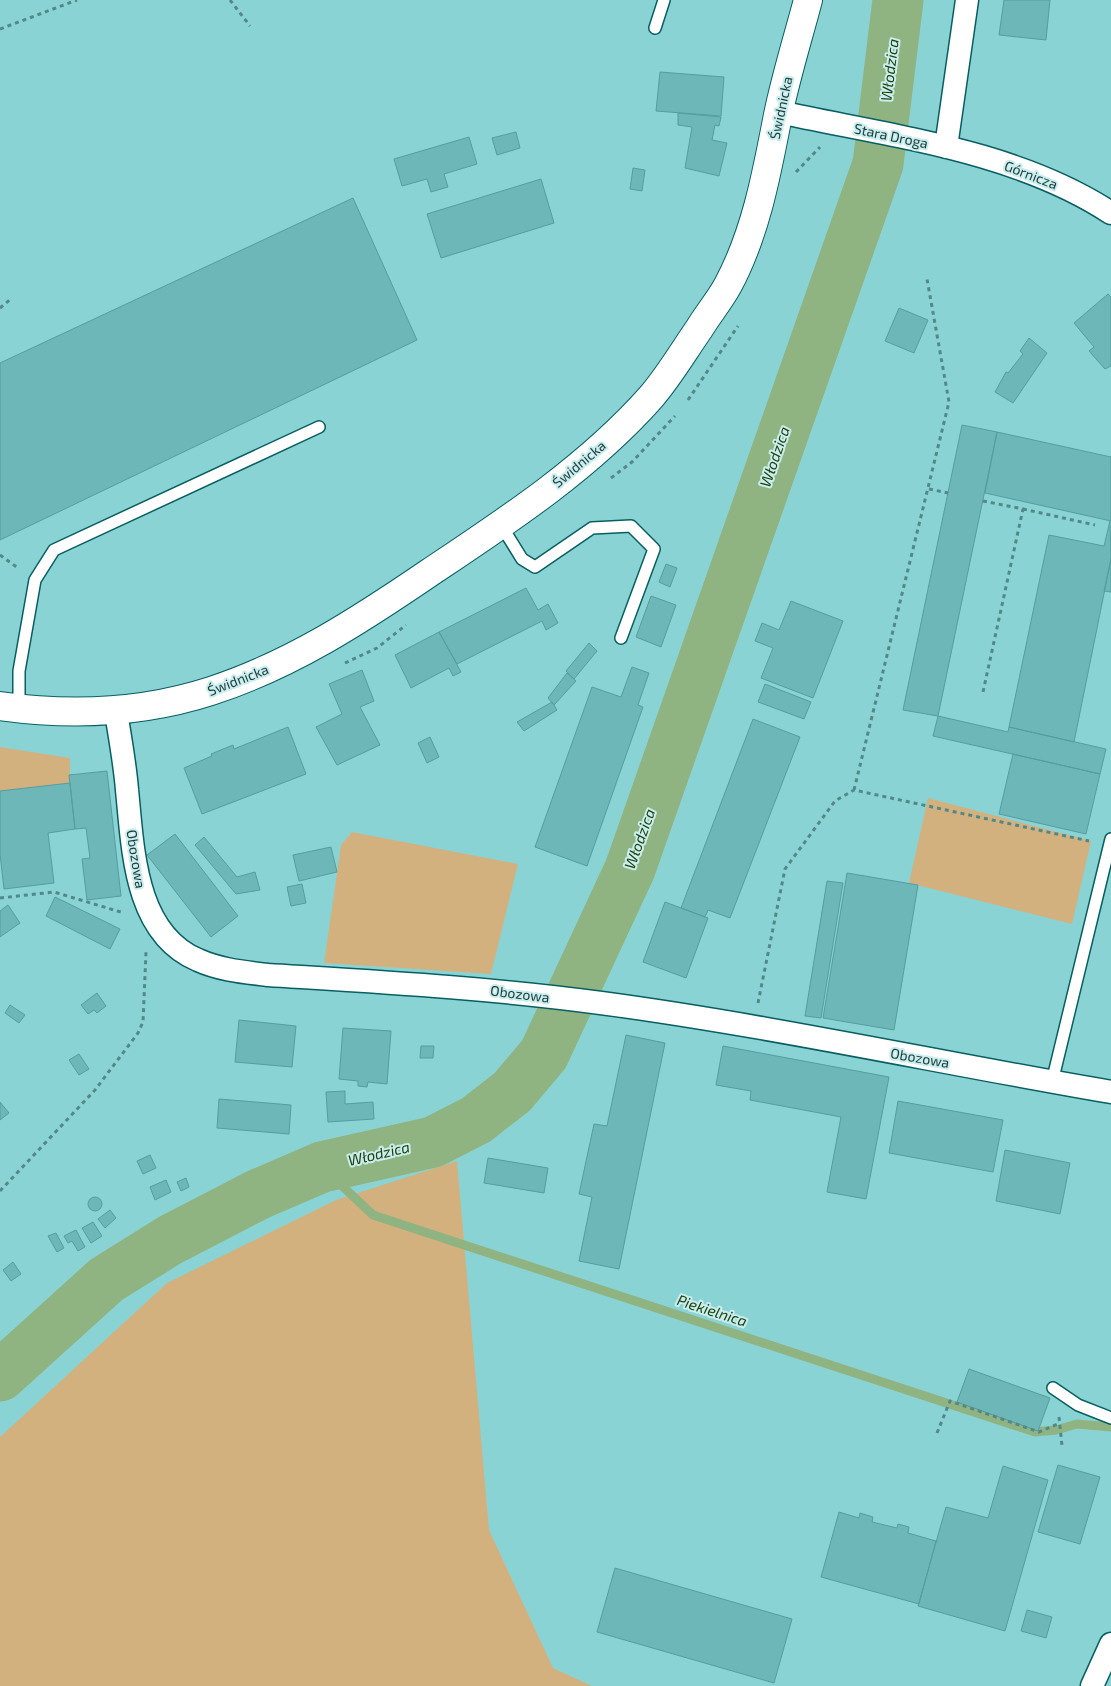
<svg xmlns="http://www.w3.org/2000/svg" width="1111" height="1686" font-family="'Exo 2',sans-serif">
<rect width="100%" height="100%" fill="#8ad3d5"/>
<!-- green -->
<path fill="#d2b17f" d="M0,747l70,11v25l-70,8z
M928,798l163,43 -19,83 -163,-41z
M352,832l166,32 -27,110 -167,-11 17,-118z
M457,1161l32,369 64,138 39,18h-592v-249l167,-154 169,-83z"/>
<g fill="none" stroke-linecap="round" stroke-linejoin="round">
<!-- stream -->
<path stroke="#8fb481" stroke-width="9" d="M322,1167l51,48 662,217 21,-2 21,-6 34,3"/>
<!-- river -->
<path stroke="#8fb481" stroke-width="51" d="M0,1376l106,-96 64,-40 89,-46 63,-27 111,-25 43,-22 36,-28 32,-38 86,-185 248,-705 20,-164"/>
</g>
<!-- building -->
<path fill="#6eb7b8" stroke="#559d9f" d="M1004,0h46l-4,40 -47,-5z
M660,72l64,5 -3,39 -65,-5z
M678,113l43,4 -2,9 -4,-1 -3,15 15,3 -8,33 -34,-8 7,-41 -14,-2z
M516,132l4,16 -23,7 -5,-17z
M469,137l8,27 -33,10 4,13 -17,5 -4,-13 -25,7 -8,-27z
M633,168l12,2 -3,21 -12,-2z
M541,179l13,44 -113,35 -14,-44z
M353,198l64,142 -417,200v-177z
M1108,294l3,3v69l-6,3 -16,-18 5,-4 -20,-24z
M899,308l29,12 -14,33 -29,-12z
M1029,338l18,15 -34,50 -18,-11 11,-20 2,1 15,-19 -3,-3z
M962,425l35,7 -59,284 -35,-6z
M997,432l114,25v64l-126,-28z
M1110,521l1,38 -37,183 -65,-15 40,-192 55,11z
M1111,559v33l-7,-1z
M666,564l11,4 -7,19 -11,-5z
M526,588l12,22 10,-6 10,19 -12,7 -4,-9 -85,43 -18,-32z
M651,596l25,9 -15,42 -25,-10z
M791,601l52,20 -30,77 -52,-20 12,-30 -18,-7 7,-18 17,7z
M439,632l22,40 -8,4 -4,-8 -38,20 -16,-33z
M589,643l8,8 -23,28 -8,-8z
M632,667l17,6 -11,32 5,2 -56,159 -52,-19 57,-160 29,10z
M362,670l12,31 -14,6 20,38 -43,20 -21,-38 26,-13 -13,-30z
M567,673l9,8 -22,24 -6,-7z
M765,684l46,18 -7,17 -46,-17z
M552,702l5,8 -33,21 -7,-9z
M938,716l70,16 1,-5 97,22 -6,25 -167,-38z
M753,719l47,18 -70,181 -22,-8 -3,7 -24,-9z
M288,727l18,47 -104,40 -18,-46 28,-12 -1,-2 22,-9 1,4z
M430,737l9,20 -12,6 -9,-20z
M1013,754l87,20 -14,60 -87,-20z
M107,771l14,125 -34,4 -5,-41 8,-1 -4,-30 -11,1 -6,-54z
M70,783l5,46 -27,4 6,50 -50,6 -4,-35v-63z
M175,834l63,82 -27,21 -64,-82z
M204,837l33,40 18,-5 5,18 -24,4 -41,-49z
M331,847l6,25 -38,9 -6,-26z
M847,873l71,12 -24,145 -71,-12z
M827,881l16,2 -22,135 -16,-2z
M302,884l4,19 -15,3 -4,-19z
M55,897l65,32 -10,20 -64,-33z
M665,902l43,16 -22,60 -43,-16z
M8,905l12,18 -20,14v-26z
M97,993l9,13 -9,7 -3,-3 -6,4 -7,-9z
M10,1005l15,10 -6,8 -14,-10z
M239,1020l57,6 -4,41 -57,-5z
M343,1028l48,3 -4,53 -19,-2 -1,5 -9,-1v-5l-19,-2z
M626,1035l39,8 -46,226 -40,-8 13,-64 -13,-3 15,-70 13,2z
M421,1046h13l-1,12h-13z
M723,1046l166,31 -23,122 -39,-7 14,-75 -91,-17 1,-9 -35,-6z
M79,1054l10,15 -10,6 -10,-15z
M345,1091v13l28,-2 1,17 -46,3 -2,-30z
M219,1099l72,6 -2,29 -72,-6z
M898,1101l105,19 -10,52 -104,-19z
M0,1102l9,11 -9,7z
M1005,1150l65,13 -10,51 -64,-13z
M150,1155l6,13 -13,6 -6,-13z
M488,1158l60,10 -4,25 -60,-10z
M186,1178l3,9 -8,4 -4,-9z
M166,1180l5,12 -16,8 -5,-13z
M88 1204a7 7 0 1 1 14 0a7 7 0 1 1-14 0Z
M110,1210l6,8 -11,10 -7,-9z
M93,1222l9,14 -11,7 -9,-15z
M76,1230l9,17 -7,4 -6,-10 -4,2 -4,-7z
M56,1233l8,15 -7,4 -9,-16z
M13,1262l8,12 -10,7 -8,-11z
M969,1369l81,29 -12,33 -81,-29z
M1058,1465l42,12 -20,67 -42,-12z
M1003,1466l45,14 -43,151 -87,-25 28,-99 42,11z
M839,1512l20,6 1,-5 13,4 -1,5 25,6 1,-4 11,3 -1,6 28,8 -17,63 -98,-27z
M615,1568l177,51 -18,64 -177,-51z
M1027,1610l25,7 -6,21 -25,-7z"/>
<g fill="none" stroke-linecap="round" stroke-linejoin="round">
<!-- service casing -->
<g stroke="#085f61" stroke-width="14">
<path id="service" d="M655,28l9,-28
M501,525l21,34 13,8 57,-39 39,-2 23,23 -33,89
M19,709v-38l16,-91 19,-30 265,-123
M1052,1082l59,-243
M1053,1388l25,17 33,13"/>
</g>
<!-- minor casing -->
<g stroke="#085f61" stroke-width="25">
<path id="minor" d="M779,112c110,24 236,38 332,101
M946,147l21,-147
M116,712c4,26 9,52 11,78 6,58 7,143 71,170 22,10 46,12 70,15 111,7 222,13 333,28 171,23 340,60 510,89
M1092,1686l19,-42"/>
</g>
<!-- tertiary casing -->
<g stroke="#085f61" stroke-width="30">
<path id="tertiary" d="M0,706c71,10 143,7 211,-15 80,-26 149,-71 218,-118 78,-52 159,-105 222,-176 18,-21 32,-45 48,-68 9,-15 21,-29 29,-44 28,-52 39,-113 50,-170 8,-39 20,-77 30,-115"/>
</g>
<!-- path -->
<path stroke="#538889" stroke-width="3" stroke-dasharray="4 4" stroke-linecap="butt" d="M230,0l20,26
M0,29l77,-29
M796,172l24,-25
M0,308l12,-10
M688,400l50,-74
M611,478l21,-16 43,-46
M929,489l19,4
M983,501l40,8 -40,183
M1023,509l72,16
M0,555l18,13
M345,663l32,-15 29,-23
M854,790l95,-388 -22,-123
M0,898l54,-6 70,21
M758,1003l27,-134 50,-68 19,-11 235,51
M0,1191l95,-101 43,-57 5,-11 3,-70
M1059,1417l3,29
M937,1433l13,-32 89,31 21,-9"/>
<!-- service -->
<use href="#service" stroke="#fff" stroke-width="11"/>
<!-- minor -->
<use href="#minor" stroke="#fff" stroke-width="22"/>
<!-- tertiary -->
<use href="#tertiary" stroke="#fff" stroke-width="28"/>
</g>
<g text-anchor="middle" stroke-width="4" stroke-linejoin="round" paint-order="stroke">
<!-- street labels -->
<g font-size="14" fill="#1b3a3a" stroke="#caeded">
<text transform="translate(781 108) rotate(-78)" y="5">Świdnicka</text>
<text transform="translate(891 136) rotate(12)" y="5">Stara Droga</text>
<text transform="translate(1031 175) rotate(21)" y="5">Górnicza</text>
<text transform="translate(579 464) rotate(-40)" y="5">Świdnicka</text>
<text transform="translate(238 680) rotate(-21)" y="5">Świdnicka</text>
<text transform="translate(136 859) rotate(81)" y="5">Obozowa</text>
<text transform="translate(520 994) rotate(7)" y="5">Obozowa</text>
<text transform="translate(920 1058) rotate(10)" y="5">Obozowa</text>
</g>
<!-- water labels -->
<g font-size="15" font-style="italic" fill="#1d410c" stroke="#caeded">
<text transform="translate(890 70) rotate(-83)" y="5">Włodzica</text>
<text transform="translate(775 457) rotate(-71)" y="5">Włodzica</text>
<text transform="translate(640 839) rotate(-70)" y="5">Włodzica</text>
<text transform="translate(379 1154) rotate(-13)" y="5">Włodzica</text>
<text transform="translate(712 1311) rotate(18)" y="5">Piekielnica</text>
</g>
</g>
</svg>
